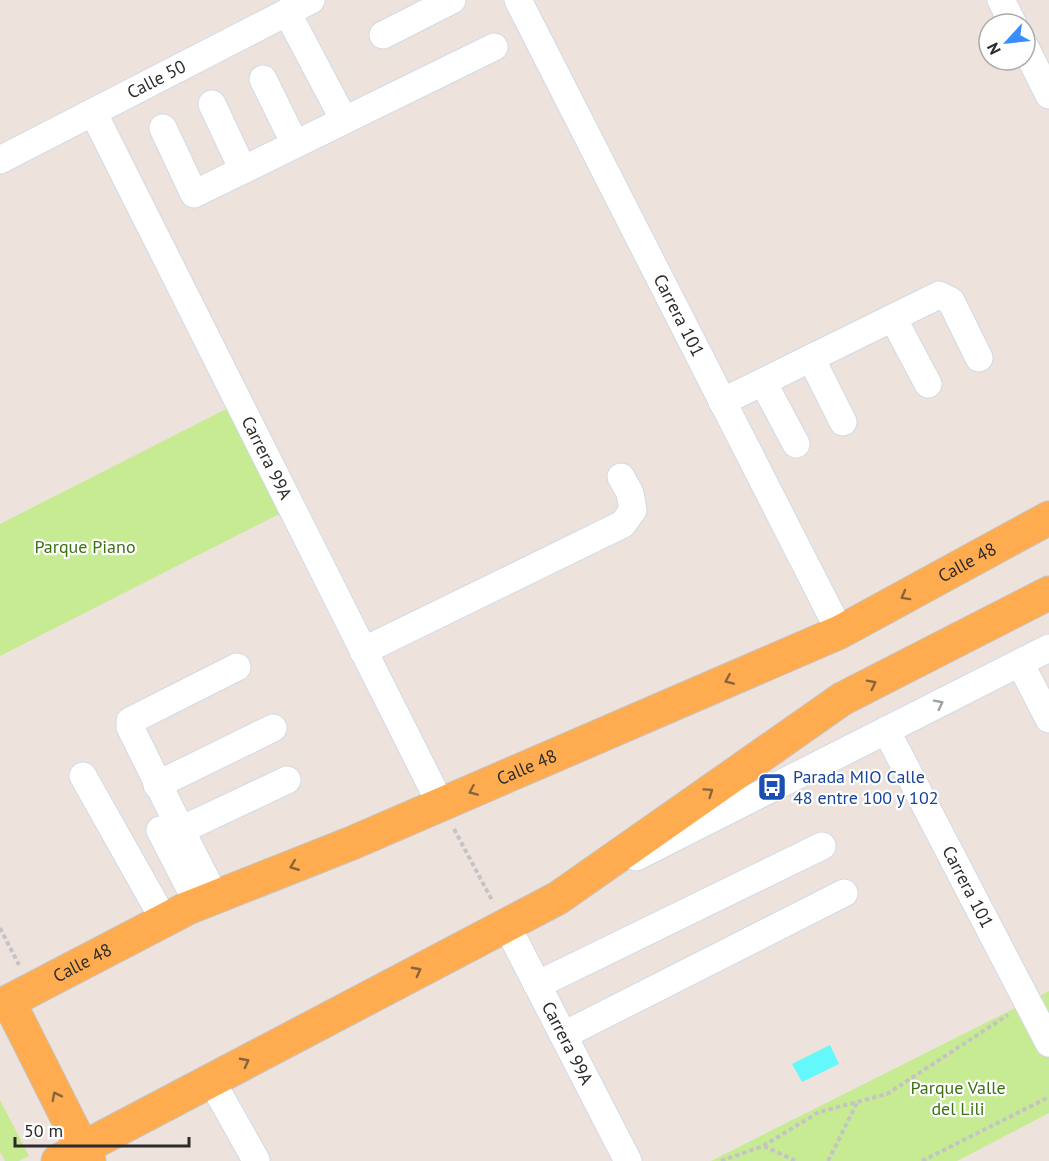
<svg xmlns="http://www.w3.org/2000/svg" width="1049" height="1161" font-family="'PT Sans',sans-serif">
<rect width="100%" height="100%" fill="#eee2dc"/>
<!-- green -->
<path fill="#c6eb92" d="M238,403l53,105 -291,148v-132z
M1049,991v122l-92,48h-246z
M0,1100l29,56 -10,5h-14l-5,-9z"/>
<!-- water -->
<path fill="#63f8fc" d="M830,1045l9,19 -37,18 -10,-18z"/>
<g fill="none" stroke-linecap="round" stroke-linejoin="round">
<!-- minor casing -->
<g stroke="#d1dae5" stroke-width="29">
<g id="minor">
<path id="s1" d="M518,0l322,632"/>
<path d="M1001,0l12,24"/>
<path d="M287,12l57,108"/>
<path d="M383,35l69,-35"/>
<path d="M1025,47l24,48"/>
<path d="M263,79l32,65"/>
<path d="M212,104l31,66"/>
<path id="s2" d="M93,112l348,693"/>
<path d="M163,128l31,66 300,-147"/>
<path id="s3" d="M0,160l311,-160"/>
<path d="M893,318l35,66"/>
<path d="M811,358l32,64"/>
<path d="M763,382l33,62"/>
<path d="M722,402l217,-107 12,6 28,57"/>
<path d="M363,651l260,-127 10,-14 -3,-17 -9,-16"/>
<path d="M1020,663l29,56"/>
<path id="s4" d="M886,730l163,313"/>
<path d="M83,776l81,144"/>
<path d="M157,785l116,-57"/>
<path d="M160,830l38,74"/>
<path d="M181,830l-51,-103v-6l107,-54"/>
<path d="M636,857l413,-209"/>
<path d="M215,897l-34,-67 106,-50"/>
<path id="s5" d="M506,924l122,237"/>
<path d="M537,985l285,-139"/>
<path d="M564,1035l280,-142"/>
<path d="M211,1080l45,80"/>
</g>
</g>
<!-- major casing -->
<g stroke="#c4c4c4" stroke-width="35">
<g id="major">
<path d="M9,1002l80,159"/>
<path id="s6" d="M0,1006l188,-98 164,-65 488,-211 209,-114"/>
<path d="M58,1161l500,-263 284,-199 207,-106"/>
</g>
</g>
<!-- path -->
<path stroke="#c4c4c4" stroke-width="4" stroke-dasharray="4.5 3" stroke-linecap="butt" d="M454,829l39,73
M0,928l19,37
M764,1146l32,15
M721,1161l42,-15 56,-34 68,-18 121,-79
M828,1161l30,-60
M922,1161l127,-64"/>
<!-- minor -->
<use href="#minor" stroke="#fff" stroke-width="27"/>
<!-- major -->
<use href="#major" stroke="#ffac50" stroke-width="33"/>
</g>
<!-- one-way arrows -->
<defs><path id="oneway-chevron" d="M-2-3.5L2.5 0L-2 3.5" fill="none" stroke-width="1.6" stroke-linecap="round" stroke-linejoin="round" transform="scale(1.5)"/></defs>
<g stroke="#8a653c">
<use href="#oneway-chevron" transform="translate(905 596) rotate(151)"/>
<use href="#oneway-chevron" transform="translate(729 680) rotate(157)"/>
<use href="#oneway-chevron" transform="translate(872 684) rotate(-27)"/>
<use href="#oneway-chevron" transform="translate(473 791) rotate(157)"/>
<use href="#oneway-chevron" transform="translate(709 792) rotate(-35)"/>
<use href="#oneway-chevron" transform="translate(294 866) rotate(158)"/>
<use href="#oneway-chevron" transform="translate(417 971) rotate(-28)"/>
<use href="#oneway-chevron" transform="translate(245 1062) rotate(-28)"/>
<use href="#oneway-chevron" transform="translate(56 1096) rotate(-117)"/>
</g>
<use stroke="#a0a0a0" href="#oneway-chevron" transform="translate(939 704) rotate(-27)"/>
<!-- icons -->
<defs>
<g id="bus-square" transform="scale(1.5)"><rect x="-9" y="-9" width="18" height="18" rx="4" fill="#1a4fb4" stroke="#fff"/><path d="M-5-6H5V4H4V6H2V4H-2V6H-4V4H-5ZM-3.5-4V0h7V-4ZM-3.5 1.2v1.5H-2V1.2ZM2 1.2v1.5H3.5V1.2Z" fill="#fff"/></g>
</defs>
<g fill-rule="evenodd">
<use href="#bus-square" x="772" y="787"/>
</g>
<g text-anchor="middle" stroke-width="4.5" stroke-linejoin="round" paint-order="stroke">
<!-- street labels -->
<g font-size="18" fill="#2b2b2b" stroke="#fff">
<text dy="6" stroke="none"><textPath href="#s3" startOffset="176">Calle 50</textPath></text>
<text dy="6" stroke="none"><textPath href="#s1" startOffset="354">Carrera 101</textPath></text>
<text dy="6" stroke="none"><textPath href="#s2" startOffset="387">Carrera 99A</textPath></text>
<text dy="6" stroke="none"><textPath href="#s6" startOffset="1065">Calle 48</textPath></text>
<text dy="6" stroke="none"><textPath href="#s6" startOffset="579">Calle 48</textPath></text>
<text dy="6" stroke="none"><textPath href="#s4" startOffset="177">Carrera 101</textPath></text>
<text dy="6" stroke="none"><textPath href="#s6" startOffset="93">Calle 48</textPath></text>
<text dy="6" stroke="none"><textPath href="#s5" startOffset="134">Carrera 99A</textPath></text>
</g>
<!-- park labels -->
<g font-size="18" fill="#3c7112" stroke="#fff">
<text x="85" y="553">Parque Piano</text>
<text x="958" y="1094">Parque Valle<tspan x="958" dy="21">del Lili</tspan></text>
</g>
<!-- transit labels -->
<g font-size="18" fill="#164399" stroke="#fff" text-anchor="start">
<text x="793" y="783">Parada MIO Calle<tspan x="793" dy="21">48 entre 100 y 102</tspan></text>
</g>
</g>
<!-- north arrow -->
<g transform="translate(1007 42) rotate(243)"><circle r="28" fill="#ffffff" stroke="#aaaaaa" stroke-width="1.5"/>
<path d="M0-4.5L10 22L0 15L-10 22Z" fill="#388dff"/>
<text y="-9" font-size="16" font-weight="bold" text-anchor="middle" fill="#2b2b2b">N</text>
</g>
<!-- scale -->
<path d="M15 1137v9h174v-9" fill="none" stroke="#2b2b2b" stroke-width="3"/>
<text x="24" y="1137" font-size="18" fill="#2b2b2b" stroke="#ffffff" stroke-width="4.5" paint-order="stroke">50 m</text>
</svg>
